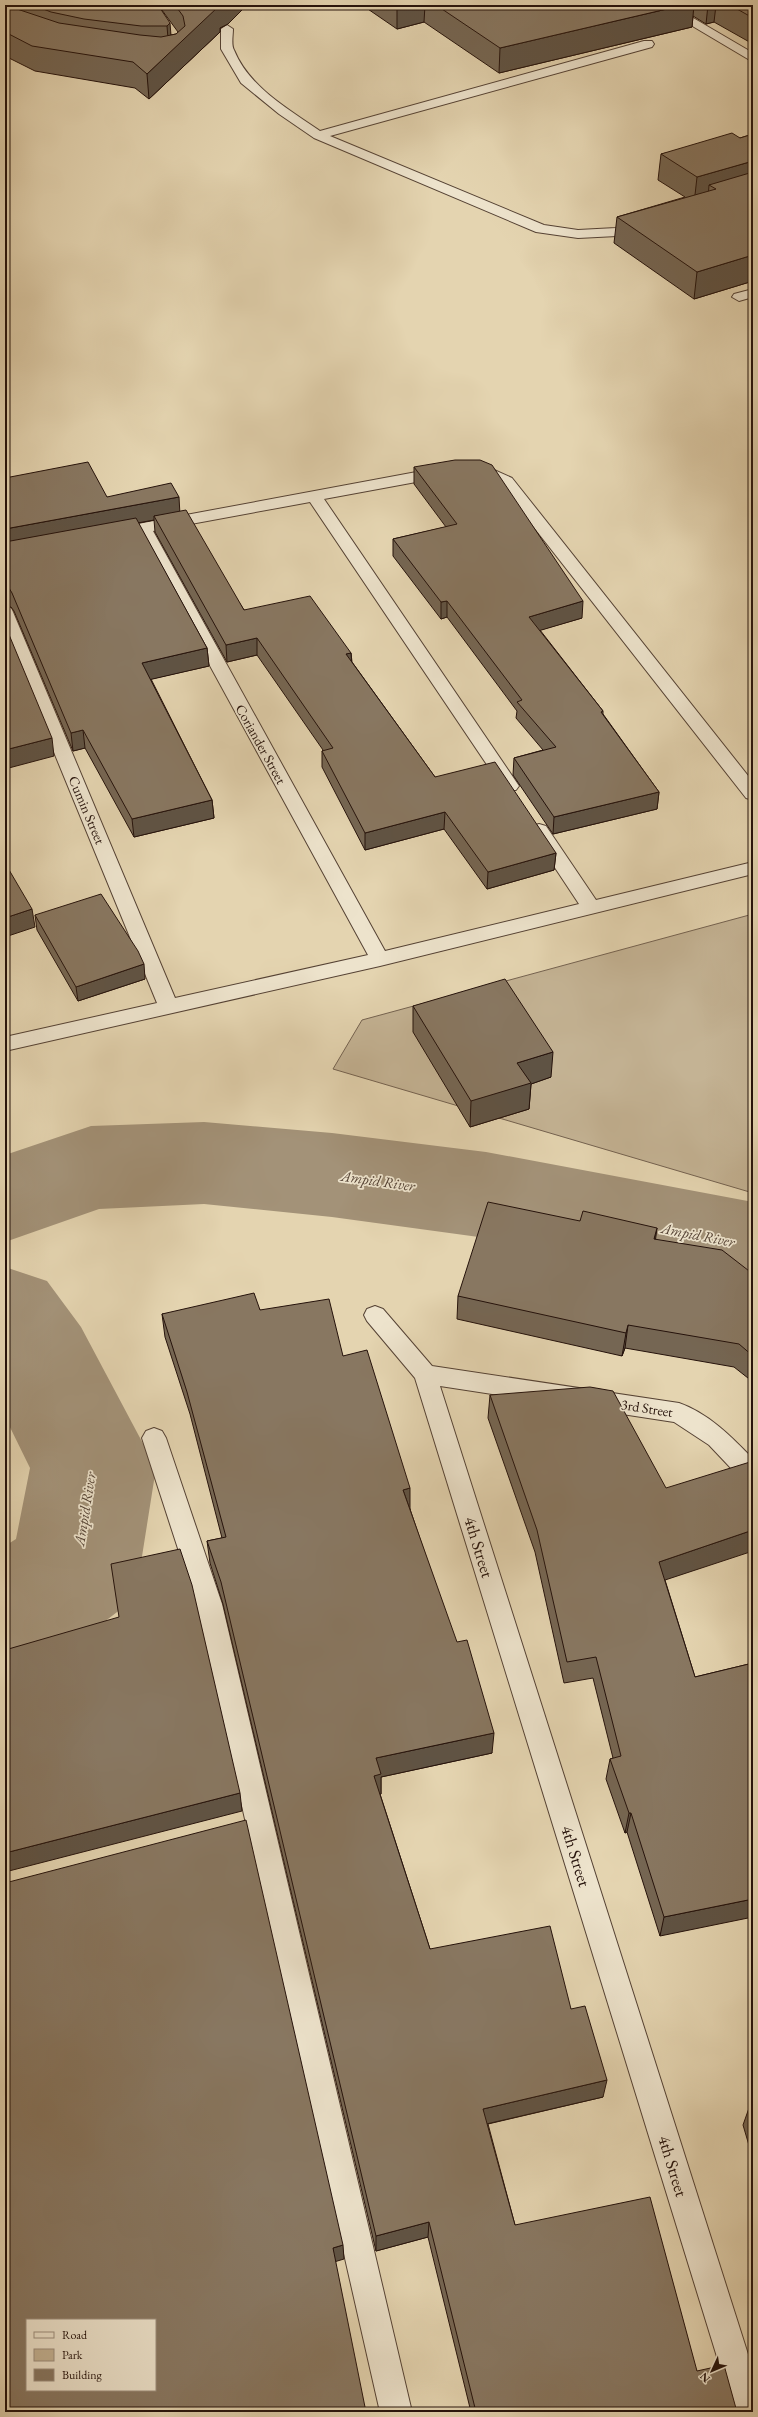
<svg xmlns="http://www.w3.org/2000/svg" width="758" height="2417" font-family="'EB Garamond',serif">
<rect width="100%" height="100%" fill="#e4d4b0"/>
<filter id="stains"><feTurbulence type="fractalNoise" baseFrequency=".005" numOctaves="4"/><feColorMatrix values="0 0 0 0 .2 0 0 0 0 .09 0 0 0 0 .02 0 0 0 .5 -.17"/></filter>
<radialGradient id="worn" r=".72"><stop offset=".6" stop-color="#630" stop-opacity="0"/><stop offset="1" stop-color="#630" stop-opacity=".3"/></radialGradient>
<!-- green -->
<path fill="#c4b394" stroke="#746250" d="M753,914v279l-420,-124 29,-49z"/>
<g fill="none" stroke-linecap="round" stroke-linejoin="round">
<!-- river -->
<path fill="#a39278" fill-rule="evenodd" d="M204,1122l128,11 154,19 267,50v88l-267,-52 -154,-21 -128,-13 -105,5 -94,33v-87l86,-29z
M5,1267l42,14 34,46 75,141 -16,101 -19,40 -69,53 -47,17v-133l11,-7 14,-71 -25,-51z"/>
<!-- minor casing -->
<g stroke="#554234" stroke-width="2">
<path id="minor" d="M657,5h14l82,48v9z
M227,25l6,4c0,6 -2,16 1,21 15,37 54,59 86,81l324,-90h8l2,3 -2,3 -322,89 214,89 34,5 38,-2 28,-8 7,4 -2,3 -32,9 -39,2 -42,-6 -222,-94 -35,-24 -38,-31 -20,-34v-20z
M753,289v8l-14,4 -7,-4 2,-3z
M454,465h29l29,13 241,304v18l-7,-2 -246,-314 -20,-9h-26l-130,24 195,287 -3,4h-12l-194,-288 -157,29 232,420 194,-47 -49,-74 2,-4 7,-2 7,2 50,74 157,-38v12l-373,92 -375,85v-14l152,-34 -152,-370v-26l6,1 2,4 162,386 193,-43 -230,-421 -25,5 -6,-2 -2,-3 2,-3 36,-8z
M375,1306l8,3 49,57 247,37c29,10 53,34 74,56v26l-9,-3 -35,-37 -35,-23 -234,-36 313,984v42h-19l-319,-1034 -48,-57 -3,-6 3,-6z
M154,1428l8,3 4,7 56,166 190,808h-32l-184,-808 -54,-166 4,-7z"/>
</g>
<!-- minor -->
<use href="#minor" fill="#ede3cc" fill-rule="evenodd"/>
</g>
<!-- wall -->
<path fill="#756653" stroke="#25120b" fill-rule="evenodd" d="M5,5h242l-19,19 -8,4v4l-71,67 -14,-11 -100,-17 -30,-15zM159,6l19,26 -2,2 -5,1z
M362,5h391v39l-39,-22 -8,2 -13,-8 -1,11 -193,46 -75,-51 -27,7z
M753,134v147l-59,18 -80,-56 3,-26 68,-20 -27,-17 3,-26 79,-16z
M414,467l168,151 -42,12 63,81v3l56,78 -2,17 -104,25 -40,-59 1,-17 29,-8 -27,-32 1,-7 -70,-94 -6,2 -48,-63v-17l53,-12 -32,-43z
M5,478l175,33 64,99 107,43 1,9 83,115 121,76 -2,17 -67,19 -43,-60 -79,21 -43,-83v-16l1,-1 -66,-95 -30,7 -72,-130 -1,-12 -16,3 69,125 2,18 -58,13 61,121 2,18 -80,19 -49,-89 -12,3 -59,-140 -3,-4 -6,-1z
M35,915l110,64 -67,22 -41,-71z
M413,1006l138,71 -20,7 -2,25 -59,18 -57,-95z
M655,1240l98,34v108l-19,-15 -109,-19 -3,8 -165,-37 1,-23z
M260,1310l83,46 67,153 82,244 -111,24v17h-1l50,155 141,60 32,88 -115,27 27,101 182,146 40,41h-266l-43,-175 -52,14 -153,-647 -13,-41 -3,-22 15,-3 -32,-124 -25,-77 -3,-23z
M490,1395l175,185 30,97 58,-14 -93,273 -33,-104 -2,1 -19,-54 4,-20 3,-1 -20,-80 -29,5 -29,-131 -47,-134z
M753,2107v52l-10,-34 6,-17z"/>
<!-- shaded-wall -->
<path fill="#5f5344" stroke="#25120b" d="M219,5h28l-19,19 -8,4v4l-71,67 -2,-25z
M397,5h28l-1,17 -27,7z
M684,5h10l-2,22 -193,46 1,-25z
M708,5h8l-2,17 -8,2z
M170,23l2,25 -3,3 -2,-25z
M753,161v22l-44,2 -1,15 -14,4 3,-27z
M753,255v26l-59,18 3,-27z
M179,497l1,18 -26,1v4l-149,27v-18z
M447,601v16l-6,2v-17z
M583,601l-1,17 -54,16 1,-17z
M257,638v17l-30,7 -1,-17z
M207,648l2,18 -65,15 -2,-18z
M351,653l1,16 -6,-15z
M83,730l2,18 -12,3 -2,-18z
M52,738l2,18 -49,13v-19z
M659,792l-2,17 -104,25 1,-17z
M212,800l2,18 -80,19 -2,-18z
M445,812l-1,17 -79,21v-17z
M556,853l-2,17 -67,19 1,-17z
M32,909l3,18 -30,10v-19z
M144,964l1,15 -67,22 -2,-14z
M553,1052l-2,25 -20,7 -2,25 -59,18 1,-26 46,-38z
M657,1228l-3,23v-12z
M628,1325l-3,23 -3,8 4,-23z
M410,1488v22l-7,-20z
M753,1530v21l-97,32 3,-21z
M494,1733l-2,20 -111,24v17l-7,2v-20l2,-18z
M240,1793l2,18 -237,61v-19z
M629,1813h2l-4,19 -2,1z
M753,1899v18l-93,19 4,-19z
M607,2080l-4,17 -121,28 1,-16z
M429,2222l-1,15 -52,14v-15z
M343,2245l1,14 -10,3 -1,-14z"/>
<!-- building -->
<path fill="#887761" stroke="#25120b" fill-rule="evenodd" d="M5,5l54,18 81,12 21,2 15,-3 9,-8 -2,-10 -8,-11h44l-1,2 -71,67 -14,-12 -101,-16 -27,-14z
M33,5h125l12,18 -3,3h-26l-57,-7 -33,-7z
M436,5h248l-184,43z
M730,5h23v13z
M732,133l8,5 13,-4v27l-56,16 -36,-23z
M753,172v83l-56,17 -80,-55 99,-28 -7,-4z
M455,460h25l12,5 91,136 -54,16 74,94 -2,1 58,80 -105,25 -40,-59 42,-11 -39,-45 5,-2 -75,-99 -6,1 -48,-63 64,-15 -43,-57z
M88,462l19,35 64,-14 8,14 -174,32v-51z
M186,510l58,100 66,-14 41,57 -5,1 89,123 60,-15 61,91 -68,19 -43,-60 -80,21 -43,-82 11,-3 -76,-110 -31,7 -72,-129z
M136,518l71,130 -65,15 70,137 -80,19 -49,-89 -12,3 -59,-140 -3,-5h-4v-46z
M5,625l47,113 -47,12z
M5,863l27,46 -27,9z
M101,894l37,57 6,13 -68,23 -41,-72z
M505,979l48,73 -36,11 14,20 -60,18 -58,-95z
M488,1202l92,19 3,-10 74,17 -3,11 68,11 31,24v82l-14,-12 -111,-19 -2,8 -168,-37z
M254,1293l6,17 69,-11 14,57 24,-6 43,138 -7,2 54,152 10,-2 27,93 -118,25 5,16 -7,2 56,173 120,-23 21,83 14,-3 22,74 -124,29 32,116 135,-28 47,174 27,-6 13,47h-261l-47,-190 -53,14 -155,-654 -14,-41 19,-4 -39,-145 -25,-78z
M590,1387l23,4 53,97 84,-26h3v68l-94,32 36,115 58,-14v236l-89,18 -33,-104h-2l-19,-54 11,-3 -25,-99 -29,5 -30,-132 -47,-135z
M180,1549l12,36 48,208 -235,60v-180h2l-2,-8v-15l114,-33 -8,-53z
M246,1820l97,425 -10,3 33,164h-361v-529zM27,2320h128v70h-128z
M753,2107v15l-4,-14z"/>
<g text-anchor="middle" stroke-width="3.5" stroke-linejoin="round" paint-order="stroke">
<!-- street labels -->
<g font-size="14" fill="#25120b" stroke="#ede3cc">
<text transform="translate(261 744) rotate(61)" y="5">Coriander Street</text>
<text transform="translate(87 810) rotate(67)" y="5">Cumin Street</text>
<text transform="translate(647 1408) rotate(9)" y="5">3rd Street</text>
</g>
<!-- water labels -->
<g font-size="15" font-style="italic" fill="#574537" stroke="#ede3cc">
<text transform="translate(378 1181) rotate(8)" y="5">Ampid River</text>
<text transform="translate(698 1235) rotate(11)" y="5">Ampid River</text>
<text transform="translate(85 1509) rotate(-81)" y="5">Ampid River</text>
</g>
<!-- near-street labels -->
<g font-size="17" fill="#25120b" stroke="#ede3cc">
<text transform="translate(479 1547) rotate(73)" y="6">4th Street</text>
<text transform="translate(576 1856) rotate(73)" y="6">4th Street</text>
<text transform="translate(673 2166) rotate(73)" y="6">4th Street</text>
</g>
</g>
<!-- margin -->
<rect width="758" height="2417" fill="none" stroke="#e4d4b0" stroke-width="20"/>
<rect x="6" y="6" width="746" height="2405" fill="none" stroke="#25120b" stroke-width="2"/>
<rect x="10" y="10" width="738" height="2397" fill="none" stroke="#25120b"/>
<!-- legend -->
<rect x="26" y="2319" width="130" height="72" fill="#ede3cc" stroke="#9d8f7f"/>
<rect x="34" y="2332" width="20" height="6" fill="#ede3cc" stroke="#9d8f7f"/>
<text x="62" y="2339" font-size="12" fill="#25120b">Road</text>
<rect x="34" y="2349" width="20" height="12" fill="#c4b394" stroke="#9d8f7f"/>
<text x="62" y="2359" font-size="12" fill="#25120b">Park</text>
<rect x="34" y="2369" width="20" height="12" fill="#887761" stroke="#9d8f7f"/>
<text x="62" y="2379" font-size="12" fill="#25120b">Building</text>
<!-- north arrow -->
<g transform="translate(712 2371) rotate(226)" stroke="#ede3cc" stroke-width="3" paint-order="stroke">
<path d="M0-3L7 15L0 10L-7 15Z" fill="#25120b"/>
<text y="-6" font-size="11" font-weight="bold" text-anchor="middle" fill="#25120b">N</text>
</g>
<rect width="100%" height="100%" filter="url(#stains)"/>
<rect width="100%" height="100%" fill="url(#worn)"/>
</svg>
